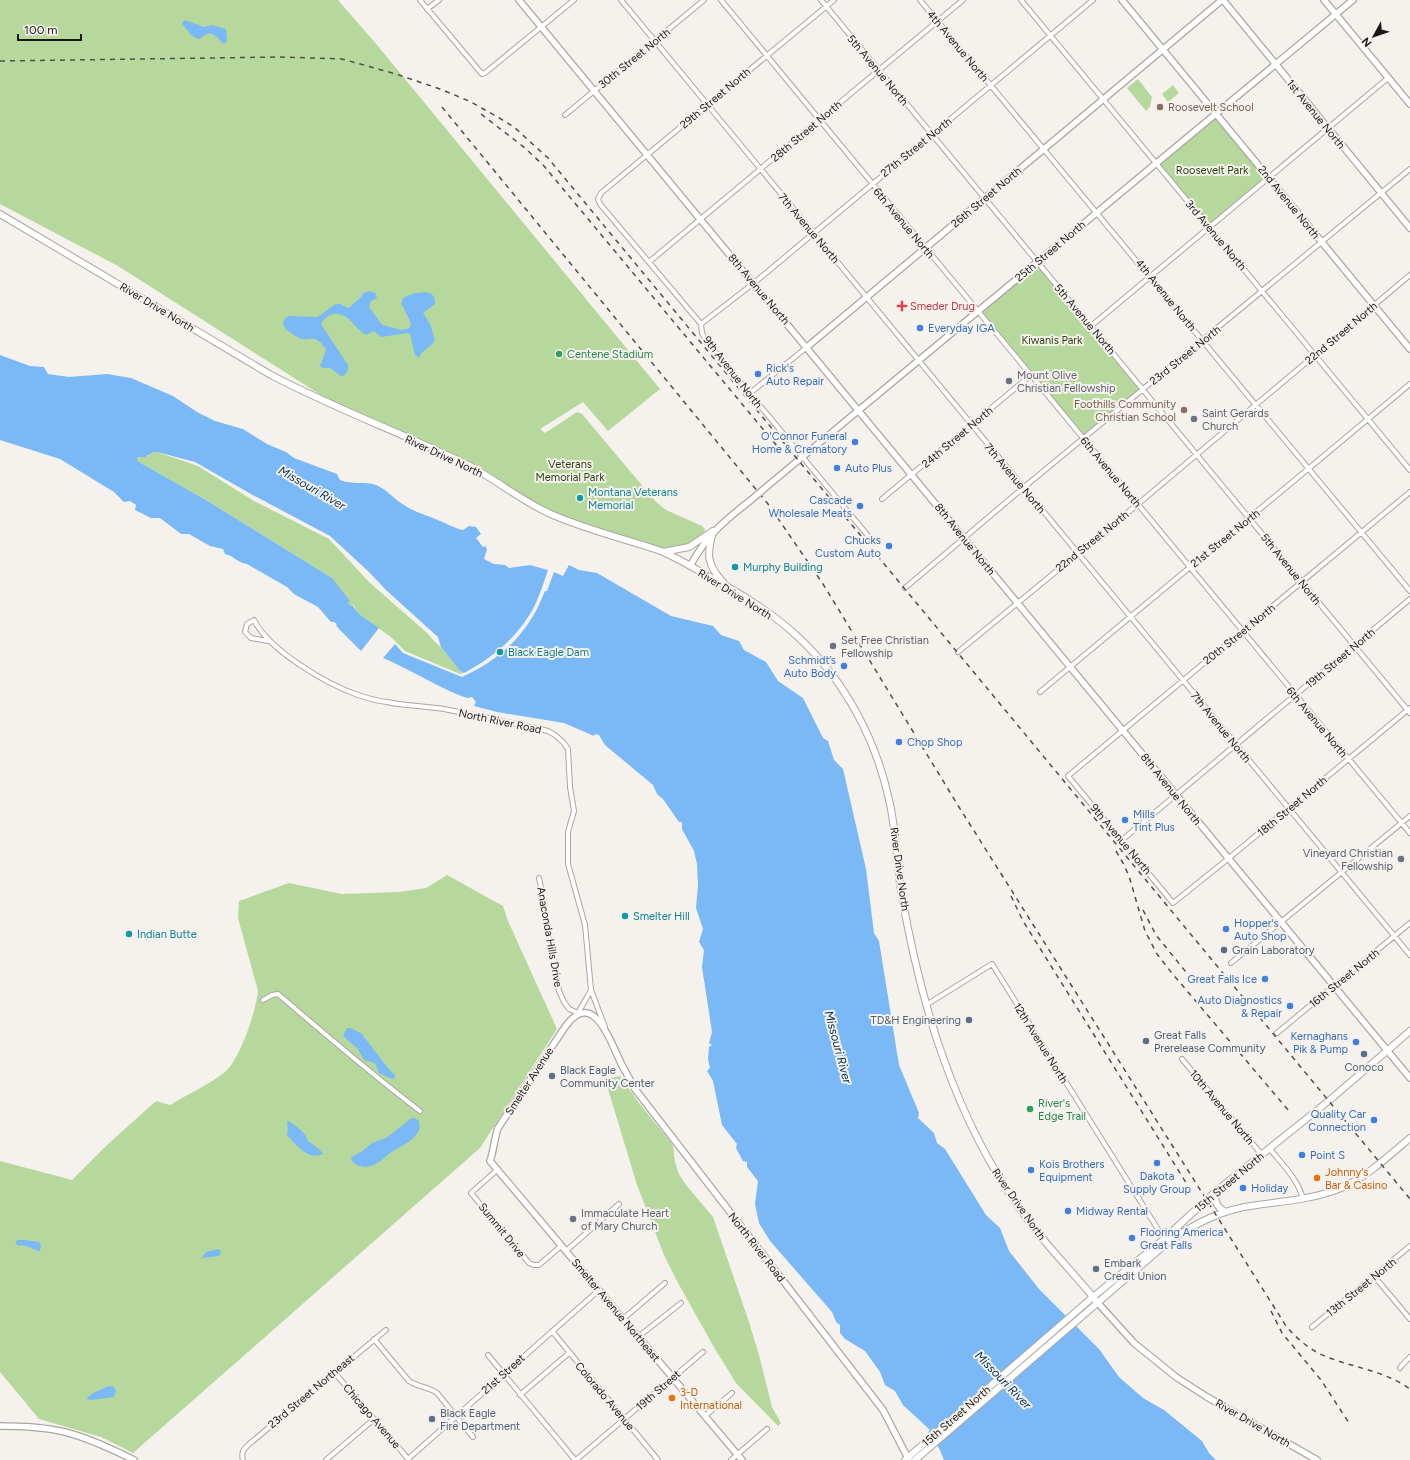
<svg xmlns="http://www.w3.org/2000/svg" width="1410" height="1460" font-family="Figtree,sans-serif">
<rect width="100%" height="100%" fill="#f5f1ed"/>
<!-- green -->
<path fill="#b7d89c" d="M0,0h338l39,45 283,344 -52,42 -25,-29 -43,27 5,4 32,-21 5,2 74,88 10,8 36,16 3,3 -1,5c-13,11 -28,14 -45,14l-99,-33 -22,-9 -16,-10 -43,-30 -152,-67 -209,-133 -118,-62z
M1138,79l14,18 -2,10 -4,4 -19,-23z
M1173,85l6,8 -11,9 -6,-8z
M1216,114l54,64 -61,49 -53,-64z
M1037,262l106,128 -60,48 -105,-126z
M154,452h3l41,14 56,35 75,38 40,43 58,51 9,10 5,4 19,24 4,2 -4,1 -55,-23 -13,-13 -33,-24 -6,-9 -2,1 -3,-3 -16,-25 -126,-78 -67,-38 -2,-3 1,-2 10,-1z
M447,875l56,31 5,15 49,108 -77,119 -347,305 -32,-16 -62,-18 -39,-47v-211l72,19 35,-35 49,-44 14,4c18,-11 38,-20 54,-32 16,-13 32,-62 34,-82l-20,-73 1,-17 50,-18 53,11 57,-2 27,-4z
M620,1076l19,27 34,42 2,17 4,12 7,11 27,32 36,105 10,33 13,52 9,16 -3,3 -42,-43 -21,-34 -37,-66 -14,-28 -27,-70 -32,-106z"/>
<!-- water -->
<path fill="#7bb9f6" d="M185,20l19,7 8,-2 14,4 1,11 -1,3h-4c-7,-9 -12,-14 -22,-4h-3l-6,-4 -8,-10 -1,-2z
M370,291l5,2 2,5 -6,3 -2,6 11,15 3,3 19,5 5,-1 3,-2 1,-4 -10,-20 2,-5c9,-5 34,-12 32,6l-12,9 7,11 5,16c-4,8 -13,9 -16,18l-4,-3 -5,-21 -2,-1 -27,4 -7,-6 -8,4c-11,-6 -18,-23 -32,-21 -6,1 -10,4 -13,10l27,41c1,6 -1,7 -5,11h-2l-11,-8h-7l-3,-2 6,-16c-2,-4 -6,-9 -11,-11 -5,-1 -9,1 -13,0 -8,-3 -29,-15 -13,-23l28,1c7,-2 16,-15 23,-13 3,1 5,3 9,4l13,-12 1,-3z
M0,355l30,11 14,1 4,7 21,3 38,-3 24,4 42,18 24,16 18,9 28,8 24,15 19,8 8,6 43,16 3,6c12,5 24,1 36,5 10,4 16,12 25,18 12,9 26,12 39,18 8,3 14,7 23,9l6,-4 7,1 5,7 -5,4 7,9 2,-1 2,3 -3,10 10,5 11,1 4,3 21,-3 18,5c-4,12 -8,24 -13,35 -16,31 -41,52 -71,68l-4,-2 -19,-24 -3,-10 -52,-47 -17,-18 -39,-36 -79,-42 -56,-32 -38,-10h-3l-9,5h-7l-1,2 2,3 67,38 126,78 18,23 -2,2 3,3 1,-1 7,9 20,14 -18,23 -22,-22 -3,-4 1,-1 -3,-2h-3l-13,-15 -24,-13 -7,-7 -40,-23c-9,-1 -13,-8 -22,-10l-2,-5 -13,-3 -21,-12h-8l-21,-16h-9l-16,-8 1,-5 -6,-4 -6,1 -10,-10 -54,-33 -60,-19z
M569,565l10,5 18,3 74,43 42,10 8,9 18,6 5,9 22,12 12,19 25,17 20,40 5,3 6,19 9,9 23,100 8,64 5,8 20,124 20,48 -1,5 16,15 3,10 8,6 41,66 14,13 9,23 30,38 60,60 20,28 24,21 21,12 38,31 7,12 7,7h-272l-5,-12 -11,-16 2,-2 -27,-25 -8,-14 -10,-6 -5,-13 -15,-21 -20,-12 -5,-6v-8l-4,-3 -4,-10 -62,-71 -11,-18 -4,-19 3,-23 -11,-14v-5l-4,-1 -7,-13 1,-4 -15,-19 -9,-44 -6,-10 3,-3 -2,-9 1,-12 3,-2 -3,-2 3,-11 -10,-65 2,-17 -5,-8 4,-13 -7,-21 2,-22 -1,-22 -3,-13 -12,-22v-7h-3l-16,-23 -6,-5 -4,-9 -48,-40 -6,-10 -4,-1 -1,2 -30,-13 -67,-11 -23,-6 2,-4 -4,-5 -5,1c-29,-10 -55,-28 -84,-40l12,-14 8,9 59,24c29,-13 55,-33 71,-61 5,-8 8,-16 12,-25h2l7,-19 9,4z
M347,1028h3l11,5 27,35 7,7v3l-3,1 -13,-6 -4,-10 -11,-3 -6,-11 -15,-13z
M415,1118l4,3c0,3 1,6 0,9 -5,12 -19,16 -29,23 -8,7 -18,17 -30,13 -3,0 -6,-3 -8,-5l-1,-4 10,-5 11,-9 14,-5 8,-6 16,-13z
M287,1121h2c6,5 18,12 18,19l13,10 3,4c-15,7 -27,-9 -36,-19l1,-6z
M18,1240h7l14,2 2,4 -1,5c-8,-1 -15,-8 -22,-5l-3,-4z
M218,1249l3,2 -1,4c-7,3 -13,1 -19,4l5,-7z
M109,1386l5,1 2,4 -2,6 -23,3 -4,-1v-1l6,-5z"/>
<g fill="none" stroke-linecap="round" stroke-linejoin="round">
<!-- street casing -->
<g stroke="#aaa6a2" stroke-width="6">
<path id="street" d="M420,0l62,74 3,-1 89,-73
M621,0l789,955
M721,0l98,119 591,714
M821,0l589,713
M834,0l-233,193 -3,6 2,5 101,120 1,9 5,9 167,201
M920,0l490,591
M1021,0l389,470
M427,9l12,-9
M565,115l139,-115
M649,262l314,-262
M701,324l53,-41 339,-283
M1091,326l297,-248
M749,394l58,-47
M1410,492l-342,284 105,127 56,-45 181,-150
M882,499l149,-124
M905,588l118,-100 387,-319
M268,641l-17,-3 -6,-6 2,-8 7,-4c15,30 72,64 104,75 9,3 19,6 29,7 19,4 38,4 57,7 35,7 70,14 104,22l7,4 8,7 5,7 2,38 4,24 -6,21v32l17,61 6,65 14,37
M958,652l180,-148 272,-229
M1040,692l370,-308
M1122,840l288,-241
M539,878l5,24 2,26 5,15 8,48 5,11 5,7 9,4 13,-23
M1231,963l179,-147
M263,1000l9,-5 6,-1c47,40 93,80 142,117
M926,1005l66,-41 172,275
M1277,1033l133,-110
M1182,1059l80,96
M1269,1148c13,16 29,31 34,51
M497,1170l-26,23 58,70 5,2h5l22,-19
M566,1251l53,-47
M1374,1276l36,43
M623,1319l42,-36
M1312,1327l98,-81
M552,1331l106,129
M638,1337l43,-34
M374,1339l35,42c9,6 20,6 28,12l36,44
M488,1355l87,105
M1400,1368l2,-3 8,-8
M334,1372l75,88
M520,1395l49,-42
M705,1416l27,-23
M408,1459l191,-169
M243,1460c-2,-7 0,-10 5,-15l138,-115
M326,1460l48,-41
M576,1460l127,-108
M731,1460l36,-31"/>
</g>
<!-- secondary casing -->
<g stroke="#aaa6a2" stroke-width="8">
<path id="secondary" d="M519,0l891,1078
M1122,0l288,349
M1223,0l187,228
M1324,0l86,104
M807,347l415,-347
M765,488l588,-488
M690,566c17,-31 34,-45 61,-66
M1097,1302l37,41 42,34 31,20 110,63
M0,1426c22,0 44,1 65,6 24,6 47,17 69,28
M742,1460l-252,-299c4,-11 4,-22 8,-33l67,-101c27,-38 44,10 54,32 5,11 11,20 16,30l248,321 26,50"/>
</g>
<!-- primary casing -->
<g stroke="#aaa6a2" stroke-width="8">
<path id="primary" d="M0,214l271,161c63,33 130,58 195,89 30,15 56,38 87,51 35,15 72,24 108,36 14,6 28,14 42,22 33,18 66,37 94,63 48,44 80,105 93,168 6,29 7,58 11,87 10,58 23,114 43,169 20,56 48,112 84,160 21,29 47,54 69,82
M713,531c-6,23 -7,33 10,51
M663,552l26,-5 24,-16
M1215,1192c0,10 1,14 10,20
M905,1460l188,-163 71,-58 51,-47 116,-93 79,-68
M915,1460l252,-217c28,-20 56,-34 90,-38 28,-4 57,-6 84,-17 23,-9 49,-33 69,-50"/>
</g>
<!-- street -->
<use href="#street" stroke="#fff" stroke-width="4"/>
<!-- secondary -->
<use href="#secondary" stroke="#fff" stroke-width="5.5"/>
<!-- primary -->
<use href="#primary" stroke="#fff" stroke-width="6"/>
<!-- rail -->
<path stroke="#514e4d" stroke-width="1.5" stroke-dasharray="5 5" stroke-linecap="butt" d="M0,61l281,-4 61,2 54,15 44,15 29,12 27,15 18,11 34,31 862,1041
M442,107l326,397 55,80 136,223 327,519c11,13 25,25 41,31 28,11 58,14 83,32
M481,114l44,34 19,18 238,286
M1116,851l7,12 6,13 16,55 12,23 14,18 118,139
M1011,896l12,25 167,268
M1143,910l13,25 34,42
M1271,1311l11,22 39,47 28,43"/>
<!-- secondary-bridge casing -->
<g stroke="#aaa6a2" stroke-width="8" stroke-linecap="butt">
<path id="secondary-bridge" d="M751,500l14,-12"/>
</g>
<!-- secondary-bridge -->
<use href="#secondary-bridge" stroke="#fff" stroke-width="5.5"/>
</g>
<!-- markers -->
<g fill="#8d6e63" stroke="#f5f1ed" stroke-width="1.5">
<circle cx="1160" cy="107" r="4"/>
<circle cx="1184" cy="410" r="4"/>
</g>
<path fill="#e0444e" stroke="#f5f1ed" stroke-width="1.5" d="M900 300h4v4h4v4h-4v4h-4v-4h-4v-4h4z"/>
<g fill="#3f7fe0" stroke="#f5f1ed" stroke-width="1.5">
<circle cx="920" cy="328" r="4"/>
<circle cx="758" cy="374" r="4"/>
<circle cx="855" cy="442" r="4"/>
<circle cx="837" cy="468" r="4"/>
<circle cx="860" cy="506" r="4"/>
<circle cx="889" cy="546" r="4"/>
<circle cx="844" cy="666" r="4"/>
<circle cx="899" cy="742" r="4"/>
<circle cx="1125" cy="820" r="4"/>
<circle cx="1226" cy="929" r="4"/>
<circle cx="1265" cy="979" r="4"/>
<circle cx="1290" cy="1006" r="4"/>
<circle cx="1356" cy="1042" r="4"/>
<circle cx="1374" cy="1120" r="4"/>
<circle cx="1302" cy="1155" r="4"/>
<circle cx="1157" cy="1163" r="4"/>
<circle cx="1031" cy="1170" r="4"/>
<circle cx="1243" cy="1188" r="4"/>
<circle cx="1068" cy="1211" r="4"/>
<circle cx="1132" cy="1238" r="4"/>
</g>
<g fill="#2e9e5b" stroke="#f5f1ed" stroke-width="1.5">
<circle cx="559" cy="354" r="4"/>
<circle cx="1030" cy="1109" r="4"/>
</g>
<g fill="#6b7280" stroke="#f5f1ed" stroke-width="1.5">
<circle cx="1009" cy="381" r="4"/>
<circle cx="1194" cy="419" r="4"/>
<circle cx="833" cy="646" r="4"/>
<circle cx="1401" cy="859" r="4"/>
<circle cx="573" cy="1219" r="4"/>
</g>
<g fill="#0f9aa8" stroke="#f5f1ed" stroke-width="1.5">
<circle cx="580" cy="498" r="4"/>
<circle cx="735" cy="567" r="4"/>
<circle cx="500" cy="652" r="4"/>
<circle cx="625" cy="916" r="4"/>
<circle cx="129" cy="934" r="4"/>
</g>
<g fill="#5c6f8a" stroke="#f5f1ed" stroke-width="1.5">
<circle cx="1224" cy="950" r="4"/>
<circle cx="969" cy="1020" r="4"/>
<circle cx="1146" cy="1041" r="4"/>
<circle cx="1364" cy="1054" r="4"/>
<circle cx="552" cy="1076" r="4"/>
<circle cx="1096" cy="1269" r="4"/>
<circle cx="432" cy="1419" r="4"/>
</g>
<g fill="#e8710a" stroke="#f5f1ed" stroke-width="1.5">
<circle cx="1317" cy="1178" r="4"/>
<circle cx="672" cy="1398" r="4"/>
</g>
<g text-anchor="middle" stroke-width="4" stroke-linejoin="round" paint-order="stroke">
<!-- street labels -->
<g font-size="11" fill="#1b1918" stroke="#f5f1ed">
<text transform="translate(958 46) rotate(50)" y="4">4th Avenue North</text>
<text transform="translate(634 58) rotate(-39)" y="4">30th Street North</text>
<text transform="translate(878 70) rotate(50)" y="4">5th Avenue North</text>
<text transform="translate(715 98) rotate(-40)" y="4">29th Street North</text>
<text transform="translate(1316 114) rotate(51)" y="4">1st Avenue North</text>
<text transform="translate(806 131) rotate(-40)" y="4">28th Street North</text>
<text transform="translate(916 147) rotate(-39)" y="4">27th Street North</text>
<text transform="translate(986 197) rotate(-40)" y="4">26th Street North</text>
<text transform="translate(1289 202) rotate(51)" y="4">2nd Avenue North</text>
<text transform="translate(904 223) rotate(50)" y="4">6th Avenue North</text>
<text transform="translate(809 228) rotate(50)" y="4">7th Avenue North</text>
<text transform="translate(1216 235) rotate(50)" y="4">3rd Avenue North</text>
<text transform="translate(1050 251) rotate(-40)" y="4">25th Street North</text>
<text transform="translate(759 289) rotate(50)" y="4">8th Avenue North</text>
<text transform="translate(1166 295) rotate(51)" y="4">4th Avenue North</text>
<text transform="translate(157 307) rotate(31)" y="4">River Drive North</text>
<text transform="translate(1085 319) rotate(50)" y="4">5th Avenue North</text>
<text transform="translate(1341 333) rotate(-40)" y="4">22nd Street North</text>
<text transform="translate(1185 355) rotate(-39)" y="4">23rd Street North</text>
<text transform="translate(733 372) rotate(52)" y="4">9th Avenue North</text>
<text transform="translate(957 437) rotate(-40)" y="4">24th Street North</text>
<text transform="translate(444 456) rotate(25)" y="4">River Drive North</text>
<text transform="translate(1111 472) rotate(50)" y="4">6th Avenue North</text>
<text transform="translate(1015 478) rotate(50)" y="4">7th Avenue North</text>
<text transform="translate(1225 538) rotate(-39)" y="4">21st Street North</text>
<text transform="translate(965 539) rotate(51)" y="4">8th Avenue North</text>
<text transform="translate(1092 541) rotate(-39)" y="4">22nd Street North</text>
<text transform="translate(1291 569) rotate(51)" y="4">5th Avenue North</text>
<text transform="translate(735 594) rotate(32)" y="4">River Drive North</text>
<text transform="translate(1239 634) rotate(-39)" y="4">20th Street North</text>
<text transform="translate(1340 658) rotate(-40)" y="4">19th Street North</text>
<text transform="translate(500 721) rotate(12)" y="4">North River Road</text>
<text transform="translate(1317 722) rotate(50)" y="4">6th Avenue North</text>
<text transform="translate(1221 727) rotate(51)" y="4">7th Avenue North</text>
<text transform="translate(1171 789) rotate(51)" y="4">8th Avenue North</text>
<text transform="translate(1292 806) rotate(-40)" y="4">18th Street North</text>
<text transform="translate(1121 839) rotate(50)" y="4">9th Avenue North</text>
<text transform="translate(900 869) rotate(82)" y="4">River Drive North</text>
<text transform="translate(550 937) rotate(80)" y="4">Anaconda Hills Drive</text>
<text transform="translate(1344 978) rotate(-39)" y="4">16th Street North</text>
<text transform="translate(1041 1043) rotate(58)" y="4">12th Avenue North</text>
<text transform="translate(529 1081) rotate(-57)" y="4">Smelter Avenue</text>
<text transform="translate(1222 1107) rotate(50)" y="4">10th Avenue North</text>
<text transform="translate(1229 1182) rotate(-40)" y="4">15th Street North</text>
<text transform="translate(1019 1204) rotate(55)" y="4">River Drive North</text>
<text transform="translate(502 1230) rotate(51)" y="4">Summit Drive</text>
<text transform="translate(757 1247) rotate(52)" y="4">North River Road</text>
<text transform="translate(1361 1287) rotate(-39)" y="4">13th Street North</text>
<text transform="translate(616 1310) rotate(50)" y="4">Smelter Avenue Northeast</text>
<text transform="translate(503 1374) rotate(-42)" y="4">21st Street</text>
<text transform="translate(658 1390) rotate(-41)" y="4">19th Street</text>
<text transform="translate(311 1391) rotate(-40)" y="4">23rd Street Northeast</text>
<text transform="translate(605 1396) rotate(50)" y="4">Colorado Avenue</text>
<text transform="translate(372 1416) rotate(49)" y="4">Chicago Avenue</text>
<text transform="translate(956 1416) rotate(-41)" y="4">15th Street North</text>
<text transform="translate(1253 1423) rotate(30)" y="4">River Drive North</text>
</g>
<!-- education labels -->
<g font-size="11" fill="#785e54" stroke="#f5f1ed" text-anchor="start">
<text x="1168" y="111">Roosevelt School</text>
<text x="1176" y="408" text-anchor="end">Foothills Community<tspan x="1176" dy="13">Christian School</tspan></text>
</g>
<!-- park labels -->
<g font-size="11" fill="#2a430e" stroke="#f5f1ed">
<text x="1212" y="174">Roosevelt Park</text>
<text x="1052" y="344">Kiwanis Park</text>
<text x="570" y="468">Veterans<tspan x="570" dy="13">Memorial Park</tspan></text>
</g>
<!-- health labels -->
<g font-size="11" fill="#be3a42" stroke="#f5f1ed" text-anchor="start">
<text x="910" y="310">Smeder Drug</text>
</g>
<!-- shop labels -->
<g font-size="11" fill="#366cbe" stroke="#f5f1ed" text-anchor="start">
<text x="928" y="332">Everyday IGA</text>
<text x="766" y="372">Rick's<tspan x="766" dy="13">Auto Repair</tspan></text>
<text x="847" y="440" text-anchor="end">O'Connor Funeral<tspan x="847" dy="13">Home &amp; Crematory</tspan></text>
<text x="845" y="472">Auto Plus</text>
<text x="852" y="504" text-anchor="end">Cascade<tspan x="852" dy="13">Wholesale Meats</tspan></text>
<text x="881" y="544" text-anchor="end">Chucks<tspan x="881" dy="13">Custom Auto</tspan></text>
<text x="836" y="664" text-anchor="end">Schmidt’s<tspan x="836" dy="13">Auto Body</tspan></text>
<text x="907" y="746">Chop Shop</text>
<text x="1133" y="818">Mills<tspan x="1133" dy="13">Tint Plus</tspan></text>
<text x="1234" y="927">Hopper's<tspan x="1234" dy="13">Auto Shop</tspan></text>
<text x="1257" y="983" text-anchor="end">Great Falls Ice</text>
<text x="1282" y="1004" text-anchor="end">Auto Diagnostics<tspan x="1282" dy="13">&amp; Repair</tspan></text>
<text x="1348" y="1040" text-anchor="end">Kernaghans<tspan x="1348" dy="13">Pik &amp; Pump</tspan></text>
<text x="1366" y="1118" text-anchor="end">Quality Car<tspan x="1366" dy="13">Connection</tspan></text>
<text x="1310" y="1159">Point S</text>
<text x="1039" y="1168">Kois Brothers<tspan x="1039" dy="13">Equipment</tspan></text>
<text x="1157" y="1180" text-anchor="middle">Dakota<tspan x="1157" dy="13">Supply Group</tspan></text>
<text x="1251" y="1192">Holiday</text>
<text x="1076" y="1215">Midway Rental</text>
<text x="1140" y="1236">Flooring America<tspan x="1140" dy="13">Great Falls</tspan></text>
</g>
<!-- leisure labels -->
<g font-size="11" fill="#27864d" stroke="#f5f1ed" text-anchor="start">
<text x="567" y="358">Centene Stadium</text>
<text x="1038" y="1107">River's<tspan x="1038" dy="13">Edge Trail</tspan></text>
</g>
<!-- worship labels -->
<g font-size="11" fill="#5b616d" stroke="#f5f1ed" text-anchor="start">
<text x="1017" y="379">Mount Olive<tspan x="1017" dy="13">Christian Fellowship</tspan></text>
<text x="1202" y="417">Saint Gerards<tspan x="1202" dy="13">Church</tspan></text>
<text x="841" y="644">Set Free Christian<tspan x="841" dy="13">Fellowship</tspan></text>
<text x="1393" y="857" text-anchor="end">Vineyard Christian<tspan x="1393" dy="13">Fellowship</tspan></text>
<text x="581" y="1217">Immaculate Heart<tspan x="581" dy="13">of Mary Church</tspan></text>
</g>
<!-- culture labels -->
<g font-size="11" fill="#0d838f" stroke="#f5f1ed" text-anchor="start">
<text x="588" y="496">Montana Veterans<tspan x="588" dy="13">Memorial</tspan></text>
<text x="743" y="571">Murphy Building</text>
<text x="508" y="656">Black Eagle Dam</text>
<text x="633" y="920">Smelter Hill</text>
<text x="137" y="938">Indian Butte</text>
</g>
<!-- service labels -->
<g font-size="11" fill="#4e5e75" stroke="#f5f1ed" text-anchor="start">
<text x="1232" y="954">Grain Laboratory</text>
<text x="961" y="1024" text-anchor="end">TD&amp;H Engineering</text>
<text x="1154" y="1039">Great Falls<tspan x="1154" dy="13">Prerelease Community</tspan></text>
<text x="1364" y="1071" text-anchor="middle">Conoco</text>
<text x="560" y="1074">Black Eagle<tspan x="560" dy="13">Community Center</tspan></text>
<text x="1104" y="1267">Embark<tspan x="1104" dy="13">Credit Union</tspan></text>
<text x="440" y="1417">Black Eagle<tspan x="440" dy="13">Fire Department</tspan></text>
</g>
<!-- food labels -->
<g font-size="11" fill="#c56008" stroke="#f5f1ed" text-anchor="start">
<text x="1325" y="1176">Johnny's<tspan x="1325" dy="13">Bar &amp; Casino</tspan></text>
<text x="680" y="1396">3-D<tspan x="680" dy="13">International</tspan></text>
</g>
<!-- water labels -->
<g font-size="12" font-style="italic" fill="#003055" stroke="#f5f1ed">
<text transform="translate(312 488) rotate(30)" y="4">Missouri River</text>
<text transform="translate(838 1047) rotate(75)" y="4">Missouri River</text>
<text transform="translate(1003 1380) rotate(46)" y="4">Missouri River</text>
</g>
</g>
<!-- north arrow -->
<g transform="translate(1374 36) rotate(230)" stroke="#f5f1ed" stroke-width="3" paint-order="stroke">
<path d="M0-3L7 15L0 10L-7 15Z" fill="#1b1918"/>
<text y="-6" font-size="11" font-weight="bold" text-anchor="middle" fill="#1b1918">N</text>
</g>
<!-- scale -->
<path d="M18 34v6h63v-6" fill="none" stroke="#1b1918" stroke-width="2"/>
<text x="24" y="34" font-size="12" fill="#1b1918" stroke="#f5f1ed" stroke-width="3" paint-order="stroke">100 m</text>
</svg>
